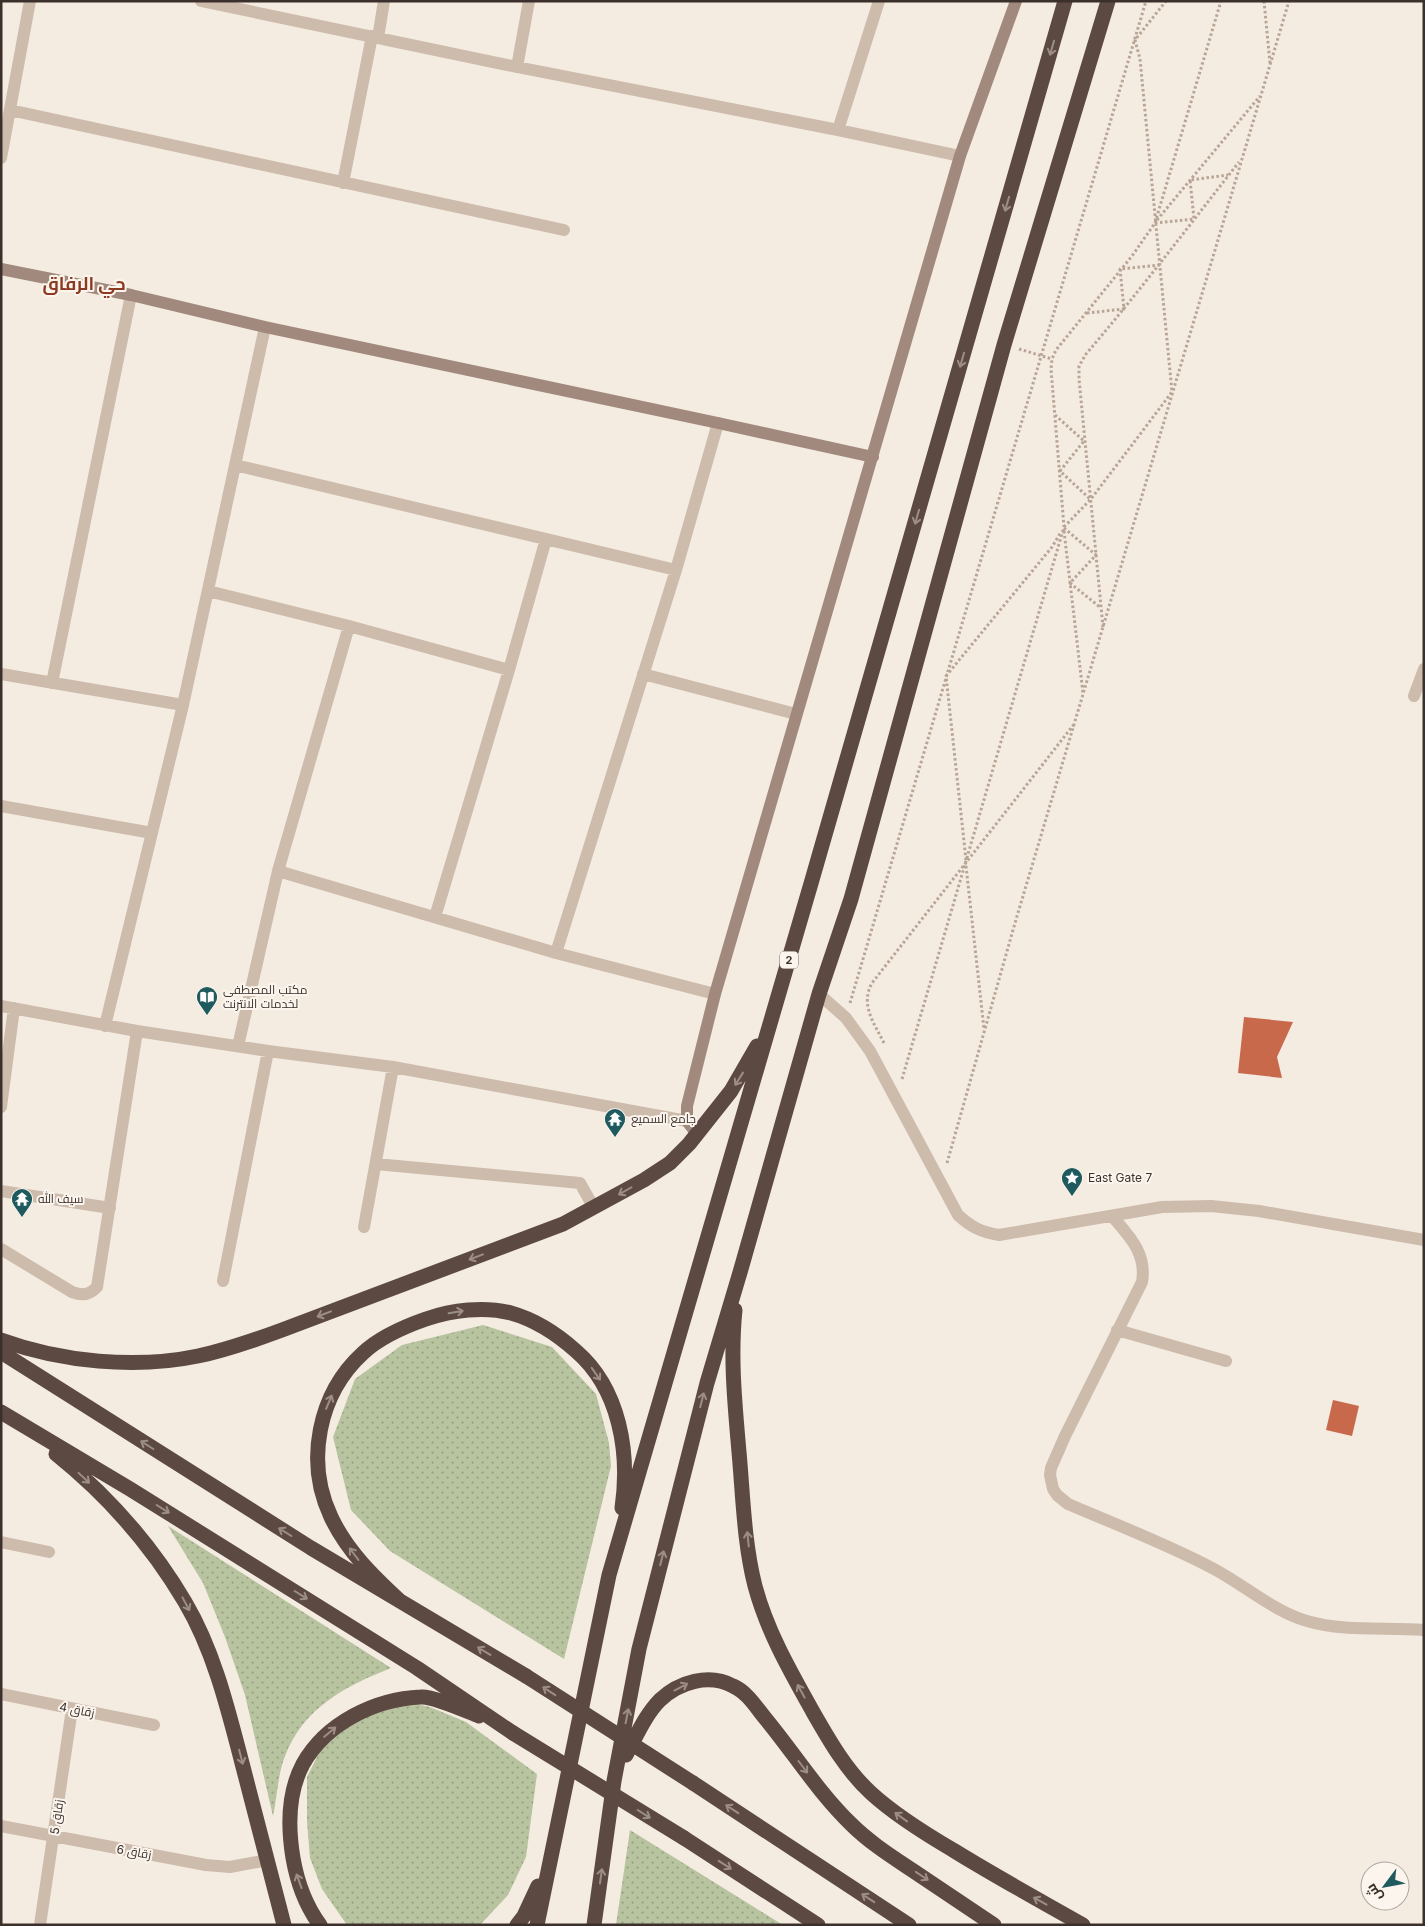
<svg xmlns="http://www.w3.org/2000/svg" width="1425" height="1926" font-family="Inter,Cairo,sans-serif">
<defs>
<pattern id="green-dots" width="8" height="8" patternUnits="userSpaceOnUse" patternTransform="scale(1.25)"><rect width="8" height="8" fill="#b8c4a0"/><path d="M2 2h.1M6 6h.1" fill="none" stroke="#97a083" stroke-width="1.8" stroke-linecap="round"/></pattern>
</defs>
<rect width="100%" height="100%" fill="#f4ebe1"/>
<!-- green -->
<path fill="url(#green-dots)" d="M483,1325l69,22 44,47 13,49 2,23 -47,193 -174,-108 -39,-41 -18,-73 22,-58 47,-34z
M168,1526l223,142c-45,18 -87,39 -106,88 -7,17 -8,42 -12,60l-28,-121 -20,-58 -22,-54z
M407,1702l23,5 36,15 71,52 -11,83 -18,38 -28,30h-133l-25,-36 -12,-31 -3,-37v-44l15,-30 25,-24z
M630,1830l153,95h-167z"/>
<!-- building -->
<path fill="#c8694b" d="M1244,1017l49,5 -16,35 5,21 -44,-5z
M1333,1400l26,6 -7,30 -26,-6z"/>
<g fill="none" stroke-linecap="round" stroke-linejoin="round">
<!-- path -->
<path stroke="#b9a596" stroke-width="3" stroke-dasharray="2.5 2.5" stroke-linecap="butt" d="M1264,1l6,62
M1157,220l103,-124
M1155,223l39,-4 -4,-39 38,-5
M1087,313l37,-4 -4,-40 40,-4
M1019,349l33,10
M1055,415l29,26 -24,30 30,28
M1064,527l27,-28 81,-107 -32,-333 -5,-19 31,-39
M1064,528l32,27 -26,28 31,25
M1064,531l19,162
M1103,627l-24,-248v-13l7,-12c53,-62 102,-127 153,-192
M966,860l-20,-184 106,-129 9,-15
M966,866l18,163
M850,1003l296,-1002
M884,1043c-10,-20 -24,-38 -12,-60l203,-260
M902,1079l162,-552 -13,-158 1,-10 4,-9 76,-94 23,-33 66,-222
M947,1163l68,-240 274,-922"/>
<!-- street -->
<path stroke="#cdbbac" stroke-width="12" d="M201,1l316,66 321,63 122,26
M378,38l6,-37
M517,67l12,-66
M10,110l554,120
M838,130l41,-129
M1,158l29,-157
M343,183l29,-147
M235,465l441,105
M208,591l141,35 160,44
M1,674l182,31
M643,674l153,40
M52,683l79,-388
M1414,696l10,-27
M1,806l151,27
M278,871l278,82 159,41
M435,917l74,-247 37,-131
M556,953l120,-383 42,-147
M819,994l27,24 24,33 88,164c13,12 23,17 41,20l163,-28 49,-1 48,5 165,29
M1,1006l136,25 131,20 125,16 294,54
M105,1026l78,-321 82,-378
M238,1046l40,-175 71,-245
M1,1107l13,-99
M376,1164l204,19 14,25
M1,1191l109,17
M1112,1216c17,20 35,37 30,66l-77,154 -14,32 -1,7 3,14 4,6 11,9c49,21 99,40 146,65 30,16 61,43 93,52 37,11 78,6 117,9
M364,1227l29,-160
M1,1249l71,43c11,4 17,3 25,-5l40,-256
M223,1281l45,-230
M1117,1330l109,31
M1,1542l48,10
M1,1694l153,31
M1,1826l205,39 24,2 38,-7
M40,1925l32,-216"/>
<!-- secondary -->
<path stroke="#a18a7d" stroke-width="12" d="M1,269l130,26 134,32 453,96 155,34
M697,1134l-10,-13v-15l28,-112 245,-838 56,-155"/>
<!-- highway -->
<path stroke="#5c4a42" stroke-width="15" d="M735,1310c-5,48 0,95 4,142 4,44 5,91 16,134 12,45 35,85 58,126 16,28 33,58 58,81 24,22 53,40 82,57 42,26 86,50 130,75
M1,1340c60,22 135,29 197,16 29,-6 57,-16 84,-26l281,-106 81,-44 26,-17 19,-19 42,-53 26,-45
M1,1352l310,196 215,128
M1,1412l129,77 287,179 96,65
M56,1454c51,41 96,92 129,148 29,49 43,107 57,161 14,54 28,108 42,162
M400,1601c-27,-25 -53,-50 -69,-84 -26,-55 -13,-123 32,-164 17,-16 40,-26 63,-34 26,-9 58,-13 85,-6 25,7 46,21 65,38 44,38 54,102 46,157
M626,1755c10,-18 19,-40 34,-55 19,-18 49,-27 73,-14 14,6 23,21 32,32 29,35 53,74 86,106 18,18 40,32 61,46 27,18 54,36 82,55
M693,1783l216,142
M684,1838l134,87
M320,1925c-14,-19 -23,-44 -27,-67 -5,-30 -5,-66 10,-94 23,-41 72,-65 118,-67 12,-1 45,14 58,19
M517,1925l7,-9 14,-30
M537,1925l72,-350 203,-695 253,-879
M594,1925l20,-144 25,-132 68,-266 34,-114 78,-275 32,-95 153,-554 104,-344"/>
<!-- highway-bridge -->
<path stroke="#5c4a42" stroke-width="15" d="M526,1676l167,107
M513,1733l171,105"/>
</g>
<!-- one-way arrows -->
<defs><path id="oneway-shaft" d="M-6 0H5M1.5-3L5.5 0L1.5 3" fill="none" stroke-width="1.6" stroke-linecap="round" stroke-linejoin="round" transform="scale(1.25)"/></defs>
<g stroke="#9c8e87">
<use href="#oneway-shaft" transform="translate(1052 48) rotate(106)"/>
<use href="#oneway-shaft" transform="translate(1007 204) rotate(106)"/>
<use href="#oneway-shaft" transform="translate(962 360) rotate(106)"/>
<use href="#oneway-shaft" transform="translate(917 517) rotate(106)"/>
<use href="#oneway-shaft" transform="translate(739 1079) rotate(122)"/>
<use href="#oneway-shaft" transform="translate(625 1191) rotate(150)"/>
<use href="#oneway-shaft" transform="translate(476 1257) rotate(159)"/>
<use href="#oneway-shaft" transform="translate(456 1312) rotate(-10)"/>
<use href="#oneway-shaft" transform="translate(324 1314) rotate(159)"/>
<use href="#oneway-shaft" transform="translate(596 1374) rotate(55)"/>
<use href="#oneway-shaft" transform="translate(702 1400) rotate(-76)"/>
<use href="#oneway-shaft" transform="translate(329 1402) rotate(-67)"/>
<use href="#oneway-shaft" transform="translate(147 1445) rotate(-148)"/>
<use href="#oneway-shaft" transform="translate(84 1478) rotate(43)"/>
<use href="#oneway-shaft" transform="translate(163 1509) rotate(32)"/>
<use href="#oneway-shaft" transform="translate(285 1532) rotate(-148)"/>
<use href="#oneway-shaft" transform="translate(748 1539) rotate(-96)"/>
<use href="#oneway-shaft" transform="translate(354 1554) rotate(-127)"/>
<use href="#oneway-shaft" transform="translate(662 1558) rotate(-76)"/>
<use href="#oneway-shaft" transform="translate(301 1595) rotate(32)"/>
<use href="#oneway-shaft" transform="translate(186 1604) rotate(62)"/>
<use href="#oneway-shaft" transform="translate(484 1651) rotate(-149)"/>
<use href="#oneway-shaft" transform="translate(681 1687) rotate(-28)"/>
<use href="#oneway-shaft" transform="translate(549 1691) rotate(-147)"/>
<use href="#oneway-shaft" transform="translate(801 1691) rotate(-119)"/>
<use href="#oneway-shaft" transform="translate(627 1716) rotate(-79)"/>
<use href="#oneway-shaft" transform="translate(330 1732) rotate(-40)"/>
<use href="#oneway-shaft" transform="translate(241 1757) rotate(75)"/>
<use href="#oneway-shaft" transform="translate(803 1767) rotate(53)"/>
<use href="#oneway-shaft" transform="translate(732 1809) rotate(-147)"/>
<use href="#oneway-shaft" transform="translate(644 1814) rotate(32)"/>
<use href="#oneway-shaft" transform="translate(901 1817) rotate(-144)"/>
<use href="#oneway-shaft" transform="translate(725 1865) rotate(33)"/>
<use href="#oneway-shaft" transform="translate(601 1876) rotate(-82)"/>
<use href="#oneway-shaft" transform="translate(922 1876) rotate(34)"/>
<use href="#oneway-shaft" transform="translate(299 1881) rotate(-110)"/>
<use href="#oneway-shaft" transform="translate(868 1898) rotate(-147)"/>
<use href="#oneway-shaft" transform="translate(1040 1901) rotate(-151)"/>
</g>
<!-- icons -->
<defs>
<g id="library-pin" transform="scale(1.125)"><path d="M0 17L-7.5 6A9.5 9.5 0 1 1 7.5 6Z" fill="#1f5a5e" stroke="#fbf5ee"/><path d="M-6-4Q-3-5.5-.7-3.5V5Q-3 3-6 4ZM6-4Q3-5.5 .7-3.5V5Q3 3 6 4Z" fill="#fff"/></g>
<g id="temple-pin" transform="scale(1.125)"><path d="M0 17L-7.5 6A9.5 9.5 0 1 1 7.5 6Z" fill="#1f5a5e" stroke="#fbf5ee"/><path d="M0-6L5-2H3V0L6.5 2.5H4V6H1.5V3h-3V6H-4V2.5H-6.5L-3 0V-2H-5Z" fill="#fff"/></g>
<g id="sight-pin" transform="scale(1.125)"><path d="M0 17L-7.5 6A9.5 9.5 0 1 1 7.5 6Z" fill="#1f5a5e" stroke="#fbf5ee"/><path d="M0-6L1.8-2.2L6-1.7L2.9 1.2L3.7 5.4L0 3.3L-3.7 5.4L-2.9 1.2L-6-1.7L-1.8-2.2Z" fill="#fff"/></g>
</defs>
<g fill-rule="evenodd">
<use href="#library-pin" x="207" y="997"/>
<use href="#temple-pin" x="615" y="1119"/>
<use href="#sight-pin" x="1072" y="1178"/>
<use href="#temple-pin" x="22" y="1199"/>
</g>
<g text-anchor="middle" stroke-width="4" stroke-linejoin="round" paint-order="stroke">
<!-- shield labels -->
<rect fill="#fbf5ee" stroke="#756b66" stroke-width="1" x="780" y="951.5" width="18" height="17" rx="4"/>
<g font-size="11" font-weight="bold" fill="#3b302b">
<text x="789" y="964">2</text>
</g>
<!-- poi labels -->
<g font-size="12" fill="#3b302b" stroke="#fbf5ee" text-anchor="start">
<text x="223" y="994">مكتب المصطفى<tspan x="223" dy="14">لخدمات الانترنت</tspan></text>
<text x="631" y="1123">جامع السميع</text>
<text x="1088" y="1182">East Gate 7</text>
<text x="38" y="1203">سيف الله</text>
</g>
<!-- street labels -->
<g font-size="12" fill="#3b302b" stroke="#fbf5ee">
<text transform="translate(77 1710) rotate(11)" y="4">زقاق 4</text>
<text transform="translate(57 1817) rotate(-82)" y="4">زقاق 5</text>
<text transform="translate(134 1852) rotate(10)" y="4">زقاق 6</text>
</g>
<!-- district labels -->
<g font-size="18" font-weight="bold" fill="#8c3b22" stroke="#fbf5ee">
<text x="84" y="290">حي الرفاق</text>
</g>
</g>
<!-- border -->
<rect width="1425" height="1926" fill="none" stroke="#3b302b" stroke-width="5"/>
<!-- north arrow -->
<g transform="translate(1385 1886) rotate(238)"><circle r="24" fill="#fbf5ee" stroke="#aea6a0"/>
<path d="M0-4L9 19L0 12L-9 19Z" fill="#1f5a5e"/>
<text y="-8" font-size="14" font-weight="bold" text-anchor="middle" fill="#3b302b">ش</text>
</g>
</svg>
